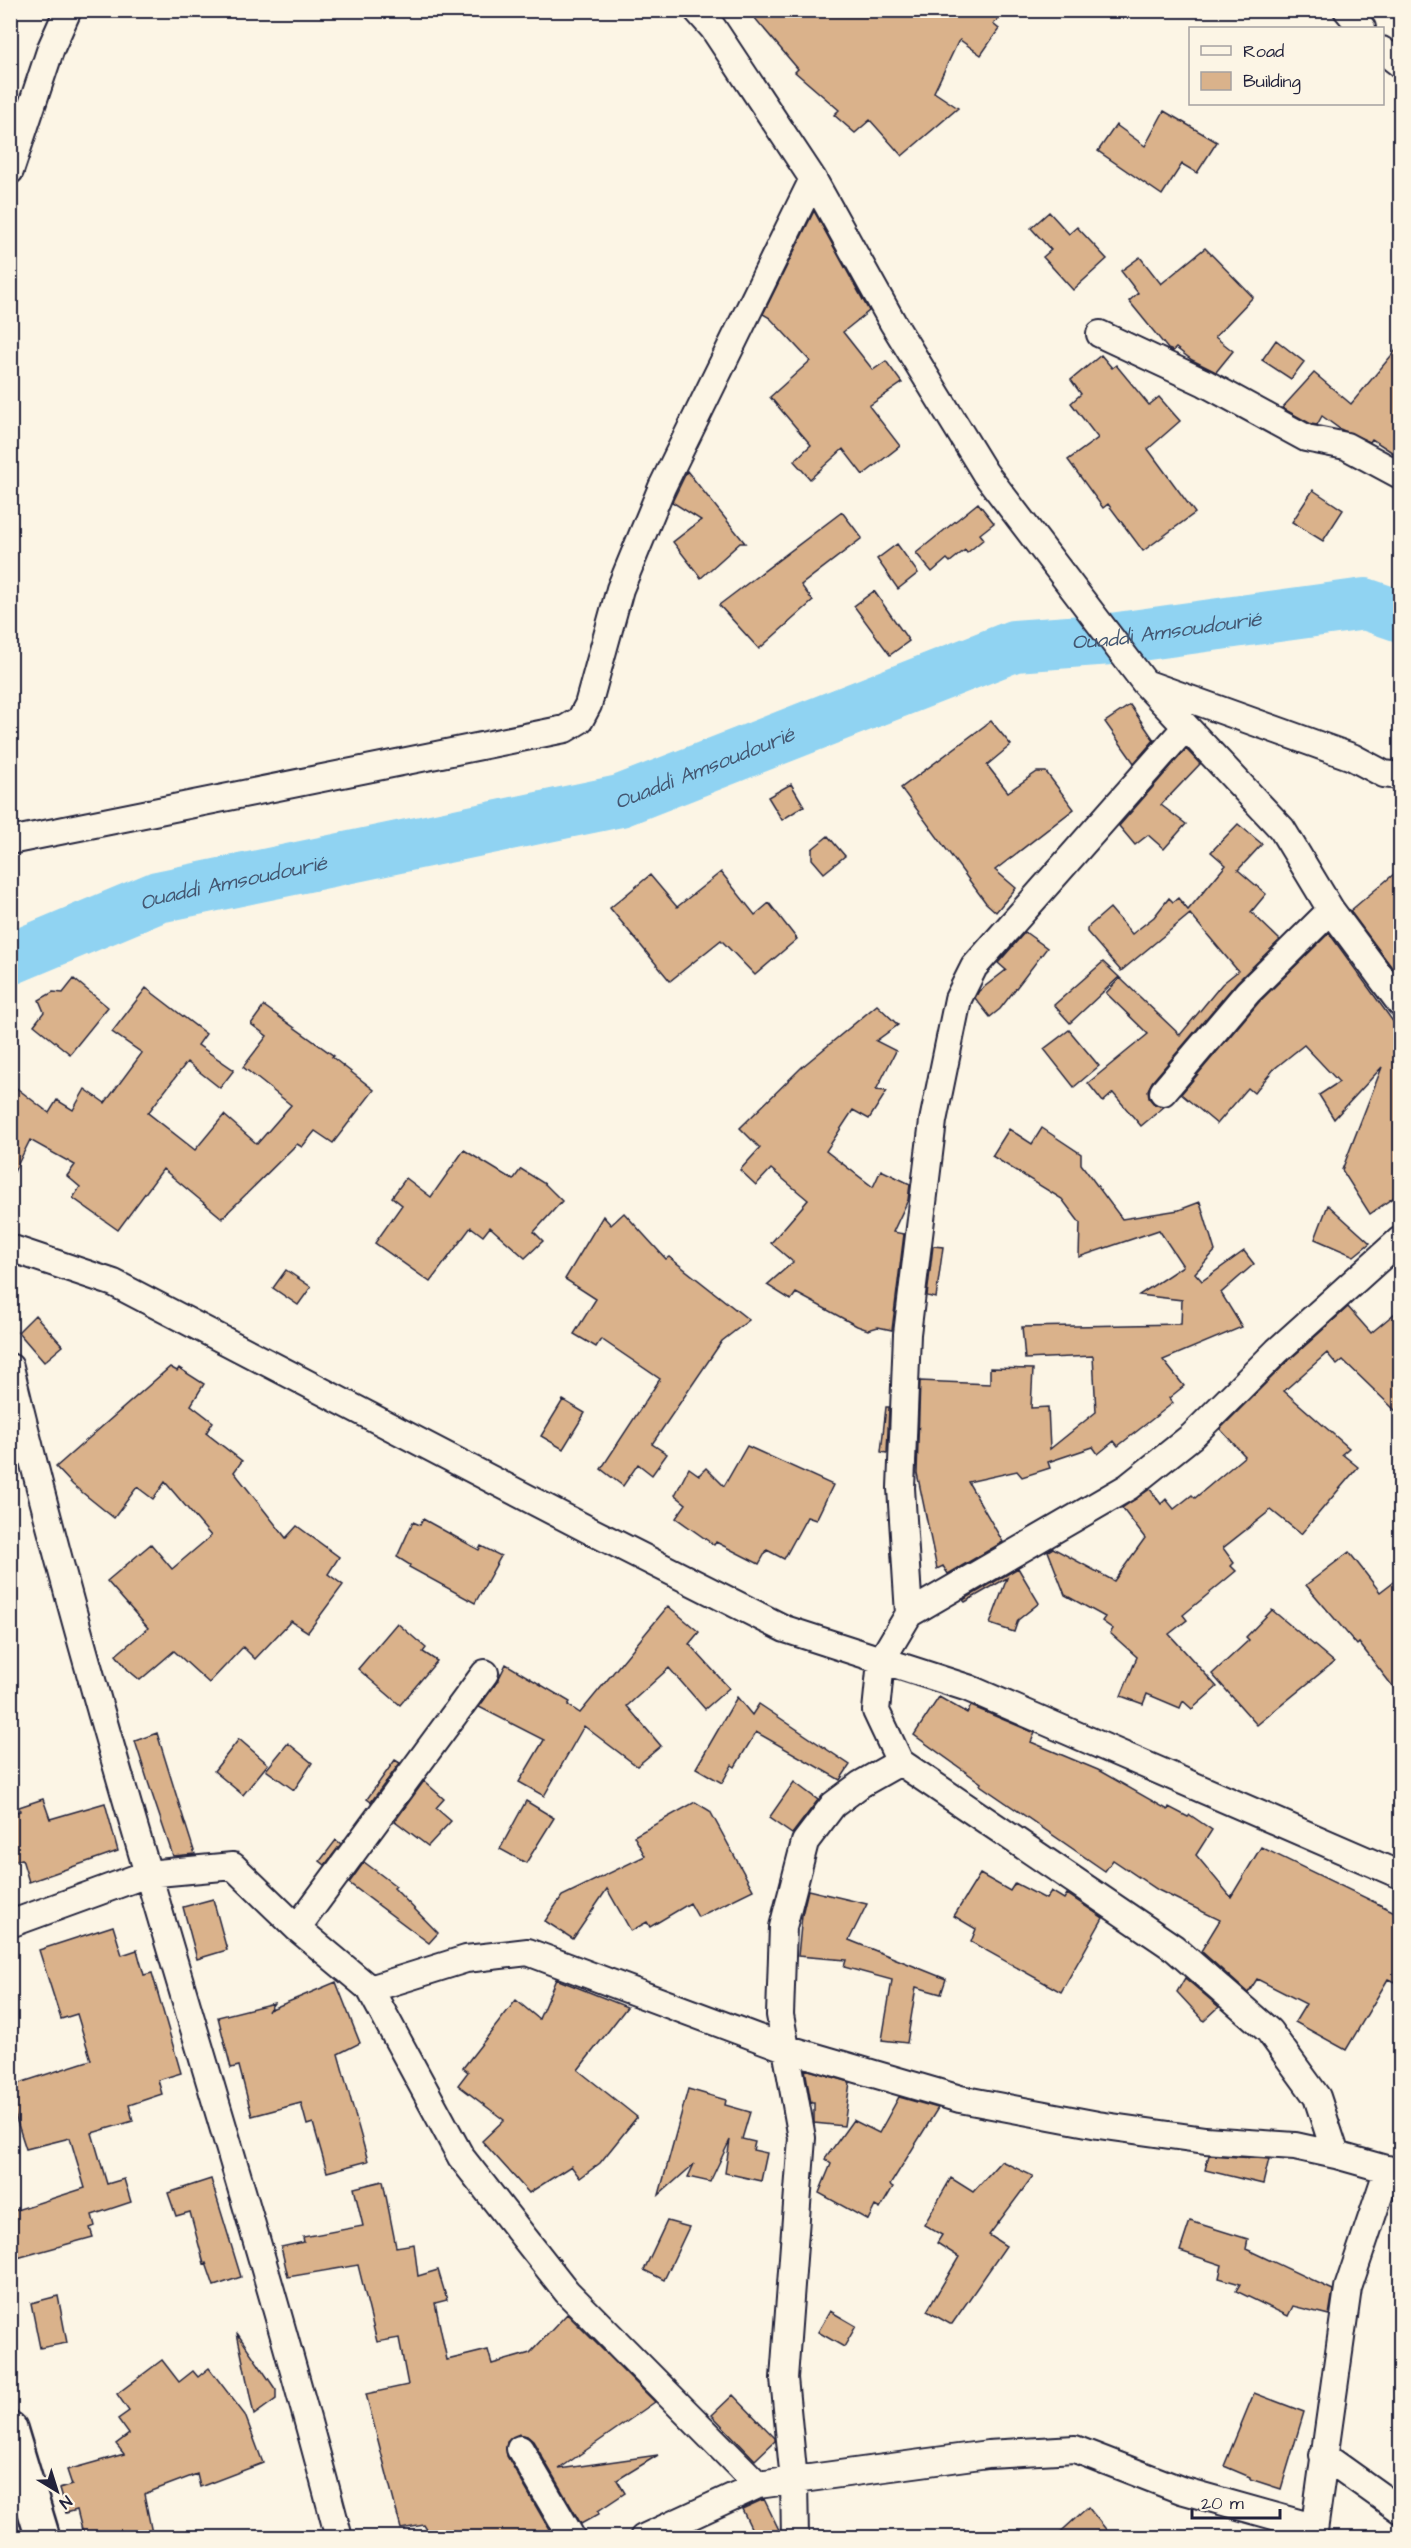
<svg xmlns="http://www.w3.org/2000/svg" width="1411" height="2548" font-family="'Architects Daughter',sans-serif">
<rect width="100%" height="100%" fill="#fcf5e5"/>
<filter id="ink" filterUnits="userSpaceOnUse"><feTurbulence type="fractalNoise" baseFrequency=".0167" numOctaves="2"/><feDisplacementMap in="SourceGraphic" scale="12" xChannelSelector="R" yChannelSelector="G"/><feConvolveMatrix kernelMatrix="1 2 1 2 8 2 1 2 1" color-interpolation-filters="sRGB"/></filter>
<g filter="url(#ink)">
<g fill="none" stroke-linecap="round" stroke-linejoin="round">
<!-- river -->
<path stroke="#90d3f2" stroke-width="52" id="s1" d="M10,959l148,-62 462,-96 394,-155 97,-7 254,-35 35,12"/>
</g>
<!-- building -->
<path fill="#dab28b" stroke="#22223b" stroke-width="1.5" d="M748,10h262l-17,14 6,5 -18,26 -21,-15 -2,2 -24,50 24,16 -56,48 -32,-36 -15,13 -21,-18 5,-5 -44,-38 3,-3z
M1164,111l53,31 -20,31 -15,-9 -20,31 -64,-44 18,-26 29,21z
M814,211l55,100 -26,21 30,38 13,-9 16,22 -33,23 31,40 -37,29 -20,-26 -33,30 -16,-18 17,-16 -41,-48 40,-36 -40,-43 -7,-4z
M1049,212l20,22 8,-7 30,32 -34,31 -30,-33 8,-7 -20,-22z
M1205,248l48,49 -38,40 18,14 -17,21 -24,-12 -16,-12 -3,3 -5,-2 -39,-48 9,-8 -17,-22 19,-14 21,27z
M1276,340l28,22 -13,17 -29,-19z
M1401,344v114l-29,-19 -2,3 -30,-13 -18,-13 -5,9 -6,-1 -29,-16 32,-35 37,31z
M1101,355l11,13 4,-3 33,40 10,-8 21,24 -32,28 47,64 -52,38 -35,-47 -5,4 -35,-48 30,-22 -27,-35 10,-9 -10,-14z
M687,471l58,72h-5l-39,35 -28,-36 28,-22 -29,-18z
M1313,490l30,20 -20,31 -31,-19z
M978,503l16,20 -14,11 4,5 -17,14 -2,-3 -15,12 -3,-3 -15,13 -16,-19z
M842,512l20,26 -61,47 12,16 -54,48 -40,-44z
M897,544l21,29 -20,16 -21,-30z
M874,591l35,50 -19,14 -36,-49z
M1130,705l24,35 -20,23 -29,-41z
M991,721l20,24 -24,20 21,27 29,-20h9l28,37 -79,61 21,18 -20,24 -10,-9 -85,-115z
M1186,749l14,15 -39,41 25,19 -22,25 -16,-14 -13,10 -16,-19z
M791,784l13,22 -22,14 -14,-23z
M1238,824l24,20 -24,26 28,24 -15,18 29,28 -43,42 -85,100 -4,8 1,8 5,6 11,2 -24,20 -28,-33 -10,9 -15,-19 60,-49 -42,-41 14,-15 60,57 42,-51 16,-13 -48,-57 -69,57 -34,-39v-4l23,-20 22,26 22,-17 15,-19 4,4 5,-4 10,12 38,-45 -15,-13z
M828,836l17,20 -21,17 -12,-14v-10z
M1401,868v101l-5,4 -46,-62z
M721,872l34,43 14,-12 28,36 -42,36 -34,-35 -51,41 -60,-73 40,-33 27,32z
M1025,932l22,16 -47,61 -10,8 -15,-19 4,-7 27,-21 -8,-7z
M1329,933l68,94 4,-4v169l-31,22 -28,-44 40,-103 -48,52 -15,-24 20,-13 -35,-37 -30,24 -20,24 -6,-5 -31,36 -36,-30 78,-92z
M1103,962l16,15 -49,46 -16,-18z
M74,979l34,28 -38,47 -36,-29 10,-13 -5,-12 14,-8 10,1z
M146,988l60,46 -8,11 36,25 -14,18 -33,-26 -39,51 47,37 29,-35 33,29 34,-39 -48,-38 24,-31 -16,-12 13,-18 70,50 -2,1 42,33 -41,53 -18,-12 -13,16 -5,-3 -75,74 -59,-49 -45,61 -45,-32 7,-11 -13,-11 8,-11 -45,-25 -20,40v-97l39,30 8,-13 16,10 12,-21 20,14 37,-50 -30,-21z
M877,1005l21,20 -22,16 20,10 -20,39 11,1 -18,28 -16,-9 -27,41 47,36 8,-17 29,14 -2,16 -15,32 11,2 -12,96 -14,-3 -10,3 -11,-4 -61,-33 -5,7 -24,-15 26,-23 -22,-19 37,-43 -37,-31 -15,16 -16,-15 20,-22 -20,-20 62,-61z
M1069,1030l30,36 -25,21 -30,-38z
M1042,1128l39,26v10l41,55 57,-9 21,-8 15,49 -20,22 7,8 42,-30 10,13 -33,29 21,34 -79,33 21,26 -15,12 4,5 -55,43 -4,-5 -16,13 -5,-7 -45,15 2,6 -28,9 -5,-6 -49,11 35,60 -55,32 -5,-8 -6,3 -20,-96 3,-92 70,3v-16l43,1 -2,39 17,-1 2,42 46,-37 -3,-56 -68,3 -3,-32 159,-3 1,-24 -43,-5 44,-29 -24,-36 -80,27 1,-34 -18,-24 -70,-43 17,-27 23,15z
M464,1150l49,30 8,-11 24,15 17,17 -28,31 9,9 -18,17 -35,-31 -7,9 -12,-9 -41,55 -55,-39 27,-38 -10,-8 14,-19 25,19z
M1328,1205l42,38 -16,13 -39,-17z
M624,1213l42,46 3,-2 80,63 -27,21 -70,103 15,10 -15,21 -14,-11 -15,22 -22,-17 59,-90 -59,-40 -5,8 -22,-13 22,-35 -31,-20 38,-63 8,9z
M933,1246l10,1 -7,51 -9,-2z
M286,1270l25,17 -13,18 -25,-17z
M1348,1307l23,26 30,-25v108l-58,-56 -6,5 -10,-12 -43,38 65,57 -7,6 16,13 -57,67 -30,-24 -48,38 11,15 -3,3 5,5 -53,44 4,5 -18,14 48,53 -25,22 -9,-8 -3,7 -33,-14 -4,10 -22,-8 16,-39 -27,-24 3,-4 -11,-8 3,-4 -40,-22 -17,-44 5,-3 61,33 31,-43 -23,-30 28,-19 11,15 5,-5 8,10 18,-14 3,3 50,-42 -25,-27 67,-67z
M35,1315l28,31 -19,16 -26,-30z
M170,1367l7,4 2,-3 25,16 -13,21 22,17 -7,11 36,28 -8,11 52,66 11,-12 42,31 -11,17 15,11 -35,47 -17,-11 -36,38 -12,-12 -34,36 -35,-32 -34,29 -12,-10 -12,-15 32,-27 -41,-47 44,-37 21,25 39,-33 -46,-54 -12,17 -16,-12 -23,31 -41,-33 -17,-18z
M563,1400l22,13 -22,36 -22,-13z
M886,1407h3l-2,46 -6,-1z
M747,1446l86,39 -17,35 -9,-3 -23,42 -17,-9 -8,14 -43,-22 -2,3 -38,-27 10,-14 -11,-9 14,-27 10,7 7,-7 18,18z
M423,1519l56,31 2,-4 20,10 -26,47 -66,-36 1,-2 -13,-8 16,-35 7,3z
M1349,1552l31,40 21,-16v121l-42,-54 -2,2 -51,-60z
M1018,1568l21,35 -21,17 -4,12 -24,-8 17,-46 -42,24 -2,-2z
M668,1606l31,26 -10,12 40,44 -24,21 -36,-41 -42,38 34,40 -24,20 -53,-40 -40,70 -25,-14 25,-42 -65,-33 18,-25 9,-18 64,38 -2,3 12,8z
M1272,1610l62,52 -77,63 -45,-51 37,-34 -3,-3z
M397,1623l29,25 -3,4 14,9 -37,44 -42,-36z
M737,1697l15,18 7,-11 91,61 -10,15 -84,-48 -21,35 -3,-2 -10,18 -26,-15z
M939,1697l28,16 4,-7 64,27 -4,9 67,28 70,40 1,-3 19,10 2,-2 22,15 -16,25 35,42 30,-50 140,68v70l-13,-6 -42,71 -51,-28 11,-18 -49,-25 -9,14 -47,-42 19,-31 -62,-30 -45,-30 -8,11 -125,-86 1,-2 -67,-48z
M157,1733l22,71 16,50 -22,2 -25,-74 -13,-41z
M239,1739l29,25 -25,31 -29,-24z
M288,1743l24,20 -18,27 -28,-20z
M395,1760l5,3 -29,39 -4,-3z
M424,1781l20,18 -8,9 15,13 -23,25 -33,-25z
M794,1782l24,18 -26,34 -23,-16z
M43,1799l7,20 55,-16 13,48 -89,31 -7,-23 -7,2 -5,-13v-34l10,-3 -1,-4z
M526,1801l28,17 -28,45 -26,-14z
M695,1802l15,9 43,79 -55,27 -8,-14 -40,24 -3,-5 -16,9 -24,-42 -34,50 -28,-18 17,-25 83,-40 -11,-20z
M336,1840l5,4 -16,21 -5,-4z
M364,1862l32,24 -2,2 44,45 -9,10 -80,-60z
M980,1874l30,17 5,-8 31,16 5,-8 13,8 3,-5 36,24 -42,74 -90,-50 5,-13 -22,-13z
M808,1890l59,14 -18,36 97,39 -5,15 -25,-7 -9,56 -25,-3 10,-60 -48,-13 2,-7 -48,-4 4,-41z
M213,1899l14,51 -30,9 -14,-52z
M113,1926l9,29 15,-5 7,25 8,-2 29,100 -23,7 4,14 -33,11 4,16 -41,12 15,51 17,-5 7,23 -39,13 3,11 -5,2 3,9 -83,23v-48l75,-24 -15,-50 -44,11 -16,-49v-14l81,-26 -14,-46 -16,5 -22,-69z
M1185,1978l34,29 -15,14 -27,-29z
M556,1979l71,28 -49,63 59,47 -37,46 -20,15 -9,-12 -42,27 -47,-52 22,-21 -46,-35 10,-13 -5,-4 53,-68 23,19z
M336,1982l24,61 -22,11 30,107 -41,11 -14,-49 -6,2 -6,-22 -49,13 -13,-50 -8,2 -13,-51 56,-14 -5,7z
M805,2069l45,13 -6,44 -30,-3v-20h-3z
M688,2089l38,11 -1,5 25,7 -8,27 13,3 -2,8 14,3 -6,28 -36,-8 5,-33 -20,42 -22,-5 6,-13 -35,31z
M899,2097l39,11 -48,77 3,2 -13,22 -5,-3 -7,14 -49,-27 12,-29 -6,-5 28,-39 26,13z
M1209,2155l60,4 -6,25 -58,-14z
M1001,2161l32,15 -44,59 17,11 -54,78h-2l-23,-13 32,-54 -22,-14 5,-8 -18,-10 27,-47 22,14z
M211,2179l30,98 -27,9 -8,-23 -2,1 -14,-52 -14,4 -8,-23z
M383,2181l13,66 18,-3 4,32 20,-6 9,30 -12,3 12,57 41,-10 4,14 38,-11 37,-39 88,88 -96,67 99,-14 -41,25 8,13 -27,18 1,3 -18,10 -48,-83 -6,-5 -8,-2 -12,8v14l47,82h-122l-8,-13 -23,4 -35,-135 42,-9 -9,-47 -22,4 -19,-77 -70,12 -7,-30 23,-5 -1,-5 60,-11 -9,-38z
M667,2221l22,6 -25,53 -20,-10z
M1190,2221l58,18 -2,10 87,41 -4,25 -36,-9 -5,10 -52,-25 4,-7 -21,-6 3,-13 -42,-14z
M58,2296l9,47 -27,5 -9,-45z
M830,2311l26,15 -12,21 -26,-15z
M237,2333l39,57v9l-22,16z
M162,2360l17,22 14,-11 5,6 11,-9 36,47 18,48 -63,24 -3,-13 -53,20 9,44h-69l-7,-28 -11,3 -7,-24 13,-4 -5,-15 57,-16 -8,-10 13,-10 -11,-15 11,-8 -12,-17z
M1254,2393l50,19 -23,77 -31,-10v-2l-26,-11z
M733,2395l42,43v3l-20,19 -43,-45z
M764,2499l16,33v6h-24l-14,-29z
M1088,2507l25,31h-59z"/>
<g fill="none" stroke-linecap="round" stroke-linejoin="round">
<!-- street casing -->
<g stroke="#22223b" stroke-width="30">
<path id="street" d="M697,10l16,18 100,151 80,144 92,150 160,210 137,146 49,81 69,93
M1347,10l15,18
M1382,50l18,14
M10,171l41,-123 17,-38
M1100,334l105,49 101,55 40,8 54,29
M1148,684l204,73 32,17 16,2
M10,841l555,-112 15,-9 8,-15 32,-116 42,-102 151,-308
M1163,1092l85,-100 83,-82
M1400,1240l-123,111 -85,85 -64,51 -219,127 -28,47 -5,50 24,51 274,186 95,83 48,66 19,58 64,18
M10,1248l104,35 475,247 196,99 183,59 432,187
M10,1367c94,395 227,778 329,1171
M909,1614l-8,-126 6,-154 26,-213 25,-122 16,-32 211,-239
M10,1924l137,-50 86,-8 64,62 73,61 96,-30 62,-7 257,96 175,51 138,26 107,15 90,6 41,9
M297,1928l188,-255
M370,1989l91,168 106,135 191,193
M520,2449l52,89
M1323,2455l77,55
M643,2538l115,-53 230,-31 87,-5 106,41 132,37
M795,2538l-1,-57 -10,-103 18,-240 -22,-123 3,-88 22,-85 28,-37 28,-21 39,-22
M1313,2538l35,-250 40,-119"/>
</g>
<!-- secondary casing -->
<g stroke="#22223b" stroke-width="38">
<path id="secondary" d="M10,2429l33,109"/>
</g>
<!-- street -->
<use href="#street" stroke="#fcf5e5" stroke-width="26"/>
<!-- secondary -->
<use href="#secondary" stroke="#fcf5e5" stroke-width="33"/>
</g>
</g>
<g text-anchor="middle" stroke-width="5" stroke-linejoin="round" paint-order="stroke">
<!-- water labels -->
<g font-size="21" font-style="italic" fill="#435772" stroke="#fcf5e5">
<text dy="7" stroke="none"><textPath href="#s1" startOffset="1209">Ouaddi Amsoudourié</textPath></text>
<text dy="7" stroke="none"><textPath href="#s1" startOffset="723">Ouaddi Amsoudourié</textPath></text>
<text dy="7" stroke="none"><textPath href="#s1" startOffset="237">Ouaddi Amsoudourié</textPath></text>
</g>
</g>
<!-- margin -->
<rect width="1411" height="2548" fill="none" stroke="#fcf5e5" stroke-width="36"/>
<rect x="18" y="18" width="1375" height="2512" fill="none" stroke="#22223b" stroke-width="2" filter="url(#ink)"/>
<!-- legend -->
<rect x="1189" y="27" width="195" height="78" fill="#fcf5e5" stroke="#a5a1a1" stroke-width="1.5"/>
<rect x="1201" y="46" width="30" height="9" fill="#fcf5e5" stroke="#a5a1a1" stroke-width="1.5"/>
<text x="1243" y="57" font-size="18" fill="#22223b">Road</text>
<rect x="1201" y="72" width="30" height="18" fill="#dab28b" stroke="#a5a1a1" stroke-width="1.5"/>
<text x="1243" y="87" font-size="18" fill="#22223b">Building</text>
<!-- north arrow -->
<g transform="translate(57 2491) rotate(142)" stroke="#fcf5e5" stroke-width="4.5" paint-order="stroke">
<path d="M0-4.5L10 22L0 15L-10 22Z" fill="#22223b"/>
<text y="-9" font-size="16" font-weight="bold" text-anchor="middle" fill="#22223b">N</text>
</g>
<!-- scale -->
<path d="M1192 2509v9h88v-9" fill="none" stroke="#22223b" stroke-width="3"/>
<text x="1201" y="2509" font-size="18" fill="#22223b" stroke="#fcf5e5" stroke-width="4.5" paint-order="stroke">20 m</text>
</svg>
